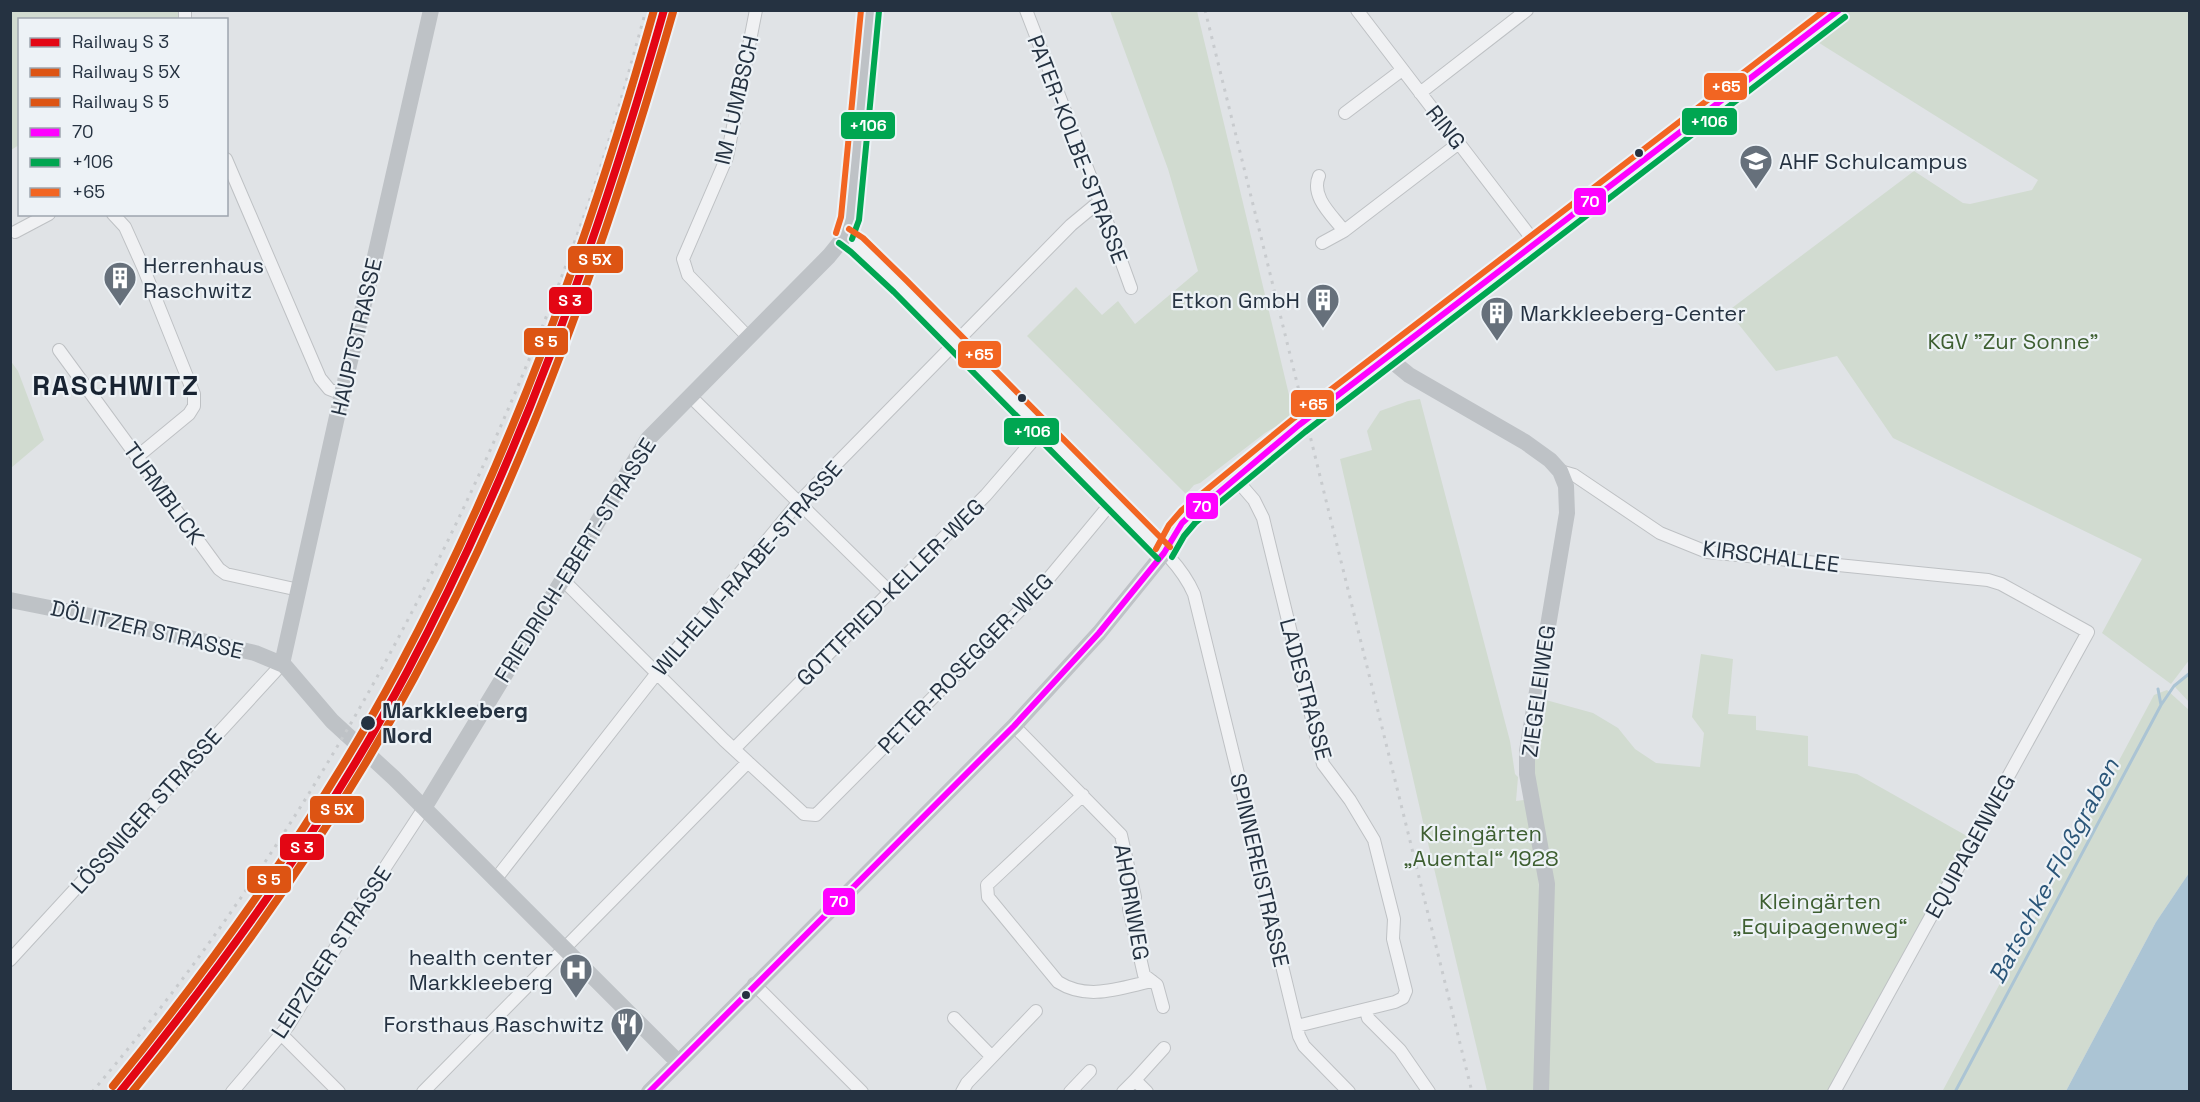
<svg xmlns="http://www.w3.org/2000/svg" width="2200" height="1102" font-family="'Space Grotesk',sans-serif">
<rect width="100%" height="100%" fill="#e0e3e6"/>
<!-- green -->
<path fill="#d1dbd0" d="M10,11h175v8l-165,1 -1,125 -8,5z
M1110,11h87l93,388 6,15 -31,19 -65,50 -6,2 -8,9 -159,-158 49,-49 26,28 16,-14 17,23 63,-53 -30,-102z
M1840,11h349l1,648 -19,25 -69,-51 40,-74 -249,-121 -56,-82 -61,15 -48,-60 186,-140 49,32 7,1 62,-14 6,-10 -230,-144z
M10,360l8,11 26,69 -33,28z
M1420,399l90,342 5,33 3,3 -2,24 8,-1 14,62 2,59 -6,170h-47l-64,-269 -83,-363 32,-9 -5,-19 13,-20 28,-10z
M1701,654l32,5 -5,55 28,2v14l52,6v30l49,8 117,66 -140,251h-293l6,-207 -20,-133 8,-54 58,16 25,15 17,21 21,14 44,4 4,-34 -12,-16z
M2189,673v29l-15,-16z
M2167,690l22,20v163l-33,49 -90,169 -124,1 212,-397z"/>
<!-- water -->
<path fill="#abc4d4" d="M2189,873v218h-123l90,-169z"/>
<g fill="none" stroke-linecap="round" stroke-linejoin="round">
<!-- stream -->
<path stroke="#abc4d4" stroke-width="3" d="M2158,689l3,16
M1955,1092l206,-387 13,-19 16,-13"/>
<!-- street casing -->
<g stroke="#bec1c4" stroke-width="14">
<path id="street" d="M185,10v10
M1026,10l68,176 37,102
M1357,10l179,234
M1420,93l107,-83
M1345,113l57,-43
M226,159l94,219 9,11 13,5
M1319,176c-9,21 14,40 25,55
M113,214l12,13 18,40 51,127v12l-5,8 -51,42
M15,232l34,-18
M844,236c44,31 80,75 118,114 48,50 99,99 147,150 29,30 68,55 85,94l58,237 16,77 31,128 5,10 45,46
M1322,243l22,-12 115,-88
M748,337l-60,-62 -5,-16 44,-102 29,-147
M59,350l160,219 7,5 73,16
M690,396l200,196
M1560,471l14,4 86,58 47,19 281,28 13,4 87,48 -254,460
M1235,478l19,22 9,18 60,246 27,36 24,40 20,79 -1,20 13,52 -3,7 -8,4 -98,24
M562,579l162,161 80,74 12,1 218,-219 78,-94
M1014,726l107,109 14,62 -6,12 15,66 13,10 6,22
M734,749l252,-254 56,-65
M1083,795l-96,90 1,12 70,85c30,19 62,6 94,-1
M495,880l162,-207 141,-170 273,-278 29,-24
M10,960l272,-296
M754,984l108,108
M1366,1010l2,8 32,32 29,42
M954,1018l38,39
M281,1034l58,58
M1135,1080l29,-32
M232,1092l56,-66 85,-140 51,-78
M423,1092l325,-330
M962,1092l5,-9 69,-72
M1070,1092l20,-21
M1123,1092l12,-12 12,12"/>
</g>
<!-- street -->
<use href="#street" stroke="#f0f1f3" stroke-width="12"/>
<!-- secondary -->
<path stroke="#bec2c6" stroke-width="16" d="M1387,357l22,18 116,67 25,18 10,11 6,15 1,27 -40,238v23l20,110 -6,208
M1319,409l144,-108 377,-291
M10,600l100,20 145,33 29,12 48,56 62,57 283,283
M282,664l60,-270 27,-111 62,-273
M424,808l224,-369 181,-183 13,-16 8,-21 20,-209
M649,1092l365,-366 85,-93 65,-80c9,-20 25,-42 45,-52l90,-76"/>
<!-- rail -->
<path stroke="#c8cbce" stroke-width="3" stroke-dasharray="3 6" stroke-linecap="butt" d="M1205,10l267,1082
M92,1092c221,-258 389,-579 500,-899 20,-60 37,-121 54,-183"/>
<!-- secondary-bridge -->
<path stroke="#bec2c6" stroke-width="16" d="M1299,425l20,-16"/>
<!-- bus-1 casing -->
<g stroke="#edf2f6" stroke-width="10">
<path id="bus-1" d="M649,1092l365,-366 85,-93 65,-80 18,-30 13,-12 14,-10 90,-76 540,-415"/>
</g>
<!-- bus-2 casing -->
<g stroke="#edf2f6" stroke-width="10">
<path id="bus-2" d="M852,239l7,-19 20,-209
M839,243l12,9 43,40 264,267
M1172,557l12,-21 11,-13 110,-91 540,-415"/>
</g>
<!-- bus-3 casing -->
<g stroke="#edf2f6" stroke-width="10">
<path id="bus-3" d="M849,229l14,9 43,42 264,267
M836,233l5,-16 20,-207
M1156,549l13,-24 13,-15 112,-92 531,-408"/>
</g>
<!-- bus-1 -->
<use href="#bus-1" stroke="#f0f" stroke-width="6"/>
<!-- bus-2 -->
<use href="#bus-2" stroke="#00a651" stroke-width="6"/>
<!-- bus-3 -->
<use href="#bus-3" stroke="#f26522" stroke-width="6"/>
<!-- rail-1 casing -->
<g stroke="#edf2f6" stroke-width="12">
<path id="rail-1" d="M120,1092c107,-132 207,-270 287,-420 113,-214 191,-430 257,-662"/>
</g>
<!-- rail-2 casing -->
<g stroke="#edf2f6" stroke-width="12">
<path id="rail-2" d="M132,1092c106,-130 203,-267 282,-414 114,-211 193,-436 259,-666"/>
</g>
<!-- rail-3 casing -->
<g stroke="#edf2f6" stroke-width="12">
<path id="rail-3" d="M113,1086c107,-131 205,-268 285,-417 112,-209 192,-431 256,-659"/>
</g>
<!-- rail-1 -->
<use href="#rail-1" stroke="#e30614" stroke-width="8"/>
<!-- rail-2 -->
<use href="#rail-2" stroke="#dd5413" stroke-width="8"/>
<!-- rail-3 -->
<use href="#rail-3" stroke="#dd5413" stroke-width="8"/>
</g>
<!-- icons -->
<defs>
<g id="school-pin" transform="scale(1.725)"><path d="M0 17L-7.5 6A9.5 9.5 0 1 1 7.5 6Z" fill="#66707b" stroke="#edf2f6"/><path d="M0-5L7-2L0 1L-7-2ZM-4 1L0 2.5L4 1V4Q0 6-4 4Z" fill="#fff"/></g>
<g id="building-pin" transform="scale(1.725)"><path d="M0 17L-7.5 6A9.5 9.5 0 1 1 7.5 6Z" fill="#66707b" stroke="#edf2f6"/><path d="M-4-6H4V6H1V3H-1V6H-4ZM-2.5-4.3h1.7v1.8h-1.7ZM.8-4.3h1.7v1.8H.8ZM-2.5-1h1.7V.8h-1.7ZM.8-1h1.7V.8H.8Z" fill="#fff"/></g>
<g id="hospital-pin" transform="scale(1.725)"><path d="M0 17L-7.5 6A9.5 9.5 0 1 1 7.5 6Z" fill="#66707b" stroke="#edf2f6"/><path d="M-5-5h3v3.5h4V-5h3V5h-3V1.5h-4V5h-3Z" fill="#fff"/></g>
<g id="restaurant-pin" transform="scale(1.725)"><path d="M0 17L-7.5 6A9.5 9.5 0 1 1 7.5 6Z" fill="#66707b" stroke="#edf2f6"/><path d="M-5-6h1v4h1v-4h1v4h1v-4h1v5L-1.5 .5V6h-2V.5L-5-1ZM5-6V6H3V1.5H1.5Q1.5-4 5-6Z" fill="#fff"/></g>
</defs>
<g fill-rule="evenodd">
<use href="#school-pin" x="1756" y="161"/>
<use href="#building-pin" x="120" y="278"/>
<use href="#building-pin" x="1323" y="300"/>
<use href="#building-pin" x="1497" y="313"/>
<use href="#hospital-pin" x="576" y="970"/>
<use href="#restaurant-pin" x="627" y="1024"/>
</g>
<!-- markers -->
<g fill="#253241" stroke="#edf2f6" stroke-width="2">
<circle cx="1639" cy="153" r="5"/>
<circle cx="1022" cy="398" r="5"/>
<circle cx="368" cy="723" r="8"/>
<circle cx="746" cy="995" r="5"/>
</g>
<g text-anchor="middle" stroke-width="4.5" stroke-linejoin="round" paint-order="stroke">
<!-- street labels -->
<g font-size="22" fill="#253241" stroke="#edf2f6">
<text transform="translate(736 100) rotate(-77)" y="8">IM LUMBSCH</text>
<text transform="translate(1446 127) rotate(52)" y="8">RING</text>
<text transform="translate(1078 149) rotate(69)" y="8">PATER-KOLBE-STRASSE</text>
<text transform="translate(356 337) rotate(-77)" y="8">HAUPTSTRASSE</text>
<text transform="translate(164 493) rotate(54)" y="8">TURMBLICK</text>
<text transform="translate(1771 556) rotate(7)" y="8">KIRSCHALLEE</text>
<text transform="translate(575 560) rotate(-58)" y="8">FRIEDRICH-EBERT-STRASSE</text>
<text transform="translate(747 568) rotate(-49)" y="8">WILHELM-RAABE-STRASSE</text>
<text transform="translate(890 592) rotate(-45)" y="8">GOTTFRIED-KELLER-WEG</text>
<text transform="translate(147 629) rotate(13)" y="8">DÖLITZER STRASSE</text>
<text transform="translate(965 663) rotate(-46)" y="8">PETER-ROSEGGER-WEG</text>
<text transform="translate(1306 689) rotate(75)" y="8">LADESTRASSE</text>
<text transform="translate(1538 691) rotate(-82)" y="8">ZIEGELEIWEG</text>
<text transform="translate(146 811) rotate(-48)" y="8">LÖSSNIGER STRASSE</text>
<text transform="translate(1970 846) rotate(-61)" y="8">EQUIPAGENWEG</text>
<text transform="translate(1260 870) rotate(77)" y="8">SPINNEREISTRASSE</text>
<text transform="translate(1132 902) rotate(80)" y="8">AHORNWEG</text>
<text transform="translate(331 952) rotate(-57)" y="8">LEIPZIGER STRASSE</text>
</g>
<!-- poi labels -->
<g font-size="22" fill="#253241" stroke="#edf2f6" text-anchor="start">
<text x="1779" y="169">AHF Schulcampus</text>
<text x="143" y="273">Herrenhaus<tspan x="143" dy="25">Raschwitz</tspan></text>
<text x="1300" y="308" text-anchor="end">Etkon GmbH</text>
<text x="1520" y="321">Markkleeberg-Center</text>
<text x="553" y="965" text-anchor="end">health center<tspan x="553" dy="25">Markkleeberg</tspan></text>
<text x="604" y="1032" text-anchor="end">Forsthaus Raschwitz</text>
</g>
<!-- park labels -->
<g font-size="22" fill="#3e5f31" stroke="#edf2f6">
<text x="2013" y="349">KGV "Zur Sonne"</text>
<text x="1481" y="841">Kleingärten<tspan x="1481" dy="25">„Auental“ 1928</tspan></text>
<text x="1820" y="909">Kleingärten<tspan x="1820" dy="25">„Equipagenweg“</tspan></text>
</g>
<!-- stop labels -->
<g font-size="22" font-weight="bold" fill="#253241" stroke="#edf2f6" text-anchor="start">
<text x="382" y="718">Markkleeberg<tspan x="382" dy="25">Nord</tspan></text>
</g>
<!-- water labels -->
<g font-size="24" font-style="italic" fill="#2b5679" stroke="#edf2f6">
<text transform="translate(2054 871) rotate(-62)" y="8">Batschke‐Floßgraben</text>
</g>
<!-- district labels -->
<g font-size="28" font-weight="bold" letter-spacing="1.5" fill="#182332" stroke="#edf2f6">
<text x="116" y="395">RASCHWITZ</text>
</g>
</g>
<g stroke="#edf2f6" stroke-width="2">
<rect x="1703" y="72" width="45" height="29" rx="6" fill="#f26522"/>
<rect x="1681" y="107" width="57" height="29" rx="6" fill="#00a651"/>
<rect x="840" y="111" width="56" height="29" rx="6" fill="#00a651"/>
<rect x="1573" y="187" width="34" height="29" rx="6" fill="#f0f"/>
<rect x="567" y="245" width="57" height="29" rx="6" fill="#dd5413"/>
<rect x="548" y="286" width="45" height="29" rx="6" fill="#e30614"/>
<rect x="523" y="327" width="46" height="29" rx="6" fill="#dd5413"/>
<rect x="957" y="340" width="45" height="29" rx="6" fill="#f26522"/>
<rect x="1290" y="389" width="45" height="29" rx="6" fill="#f26522"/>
<rect x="1003" y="417" width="57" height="29" rx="6" fill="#00a651"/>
<rect x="1185" y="492" width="34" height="28" rx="6" fill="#f0f"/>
<rect x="309" y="795" width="56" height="29" rx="6" fill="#dd5413"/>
<rect x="279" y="833" width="46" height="28" rx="6" fill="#e30614"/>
<rect x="246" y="865" width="46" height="29" rx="6" fill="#dd5413"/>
<rect x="822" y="887" width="34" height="29" rx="6" fill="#f0f"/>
</g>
<g font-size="16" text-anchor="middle" font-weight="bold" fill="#fff">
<text x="1726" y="92">+65</text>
<text x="1709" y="127">+106</text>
<text x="868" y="131">+106</text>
<text x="1590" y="207">70</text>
<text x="595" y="265">S 5X</text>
<text x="570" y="306">S 3</text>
<text x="546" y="347">S 5</text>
<text x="979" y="360">+65</text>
<text x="1313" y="410">+65</text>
<text x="1032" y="437">+106</text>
<text x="1202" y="512">70</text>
<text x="337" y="815">S 5X</text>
<text x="302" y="853">S 3</text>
<text x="269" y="885">S 5</text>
<text x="839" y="907">70</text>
</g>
<!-- border -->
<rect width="2200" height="1102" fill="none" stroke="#253241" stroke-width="24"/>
<!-- legend -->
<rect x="18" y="18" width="210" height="198" fill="#edf2f6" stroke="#9da5ae" stroke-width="1.5"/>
<rect x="30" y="38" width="30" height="9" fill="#e30614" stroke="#9da5ae" stroke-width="1.5"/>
<text x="72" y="48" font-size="18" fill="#253241">Railway S 3</text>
<rect x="30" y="68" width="30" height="9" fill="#dd5413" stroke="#9da5ae" stroke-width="1.5"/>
<text x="72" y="78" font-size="18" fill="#253241">Railway S 5X</text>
<rect x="30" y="98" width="30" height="9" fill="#dd5413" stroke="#9da5ae" stroke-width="1.5"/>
<text x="72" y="108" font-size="18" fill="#253241">Railway S 5</text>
<rect x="30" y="128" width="30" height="9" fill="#ff00ff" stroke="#9da5ae" stroke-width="1.5"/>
<text x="72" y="138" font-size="18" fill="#253241">70</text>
<rect x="30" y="158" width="30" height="9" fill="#00a651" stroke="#9da5ae" stroke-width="1.5"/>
<text x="72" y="168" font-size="18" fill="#253241">+106</text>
<rect x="30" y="188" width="30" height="9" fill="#f26522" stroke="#9da5ae" stroke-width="1.5"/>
<text x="72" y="198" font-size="18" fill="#253241">+65</text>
</svg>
